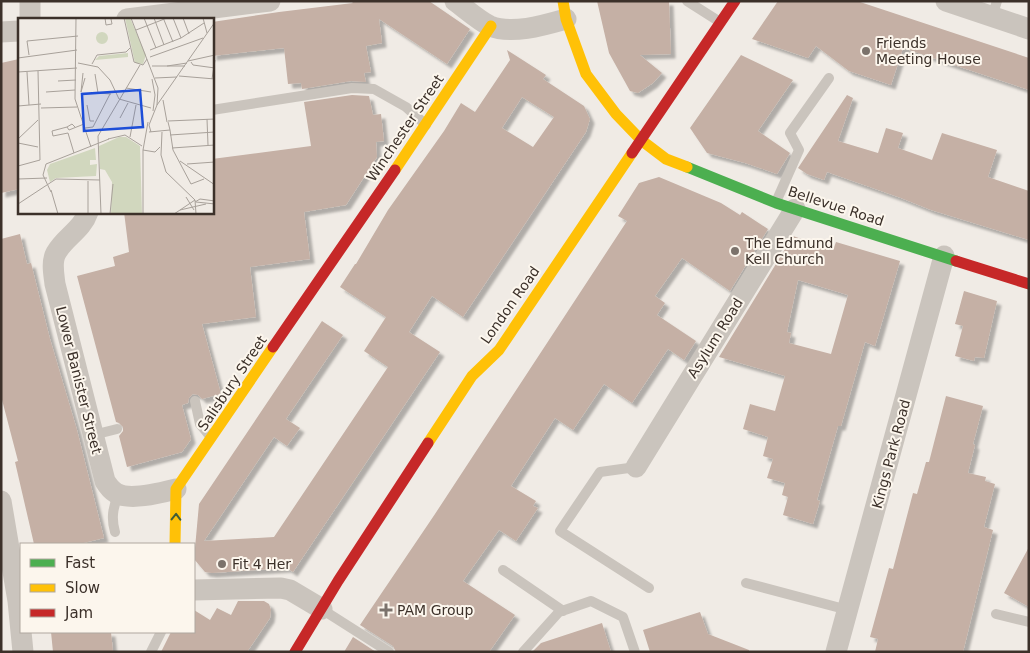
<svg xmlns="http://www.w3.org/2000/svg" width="1030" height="653" font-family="'DejaVu Sans',sans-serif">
<defs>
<filter id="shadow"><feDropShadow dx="4.5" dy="4.5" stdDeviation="1" flood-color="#0004"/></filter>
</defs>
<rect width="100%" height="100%" fill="#f0ebe5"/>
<!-- building -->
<path fill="#c5b0a5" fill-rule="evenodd" filter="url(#shadow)" d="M351,1h78l41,28 -23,35 -68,-45 3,24 -16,3 5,26 -7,1 2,9 -15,-1 -49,8 -1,-6 -13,1 -4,-36 -72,8v-34l67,-10 74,-9z
M597,1h72l2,53 -31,1 22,18 -9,10 -15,10 -8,-2 -21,-38z
M778,1h79l172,57v32l-126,-42 -12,37 -42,-14 -33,-25 -8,12 -56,-19z
M507,50l39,25 -3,4 41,27 6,13 -4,13 -123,185 -31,-21 -23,36 31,20 -147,220 -6,-4 -75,5 -7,-1 -11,-13 5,-55 123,-183 21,14 -57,84 14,9 -13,18 -13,-9 -70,104 70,-4 114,-170 -24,-16 22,-34 -46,-30 15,-23h1l32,-54 56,-79 17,-28 14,9 35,-52zM522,97l32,20 -21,30 -31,-19z
M741,55l52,25 -35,51 32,22 -13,21 -32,-11 -38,-10 -17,-25z
M19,59v130l-18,4v-130z
M352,95l17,1 4,19 8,-1 3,27 -8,1 1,15 -31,48 -42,7 6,47 -60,8 6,50 -54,7 19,70 -19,5 -4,-4 -5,-1 -4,4 -1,5 -6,2 9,34 -9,13 -55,15 -8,-31 4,-5v-4l-4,-4 -3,-1 -39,-146 38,-10 -2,-9 16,-5 -5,-40h88v-53l99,-13 -7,-44z
M847,95l6,3 -15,43 40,12 8,-25 17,5 -5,15 34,12 10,-27 55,17 -9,27 41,14v49l-98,-30 -30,-12 -74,-26 -3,8 -17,-6 -9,-6z
M659,177l62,26 19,12 2,-3 26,17 -38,62 -48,-33 -27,38 10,7 -8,12 39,26 -12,19 -16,-11 -36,54 -28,-19 -31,46 -18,-12 -44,68 25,15 -3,5 5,2 -22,33 -17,-11 -36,51 52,34 -26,37h-93l-3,-6 -33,-21 75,-111 192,-293 -9,-5 21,-33z
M20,234l7,30 4,-1 19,76 27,91 27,108 -25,6h-45l-19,-82 3,-1 -17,-65v-157z
M793,236l40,14 3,-8 64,19 -25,85 -10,-4 -24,84h-3l-21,74 3,1 -7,23 -30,-9 5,-18 -6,-2 3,-12 -18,-5 6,-19 -10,-3 5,-19 -25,-8 7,-25 25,7 10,-35 -66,-19zM798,280l50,15 -17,59 -42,-11 2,-10 -4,-1z
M964,291l33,10 -13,57 -9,-1 -1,4 -19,-5 8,-30 -8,-2z
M946,396l37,10 -10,38 2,1 -7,28 18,4 -1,4 10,3 -11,43 9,3 -30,122h-88l3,-13 -8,-2 19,-69 4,1 20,-76 4,1 9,-32h3z
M1029,547v60l-25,-14z
M238,601h26l5,3 2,6 -1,8 -23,34h-86l10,-20h23v-22l16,10 7,-12 14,7z
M700,612l8,22 41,16v2h-99l-7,-22z
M602,623l9,29h-79l9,-9z
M51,632h60l2,20h-60z
M353,637l23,15h-32z"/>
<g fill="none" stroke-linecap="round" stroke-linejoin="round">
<!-- lane -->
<path stroke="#cac4bd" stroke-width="10" d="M687,1l33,21
M992,17l5,-16
M212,110l140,-22 22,1 32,18 20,18
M776,202l23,-52 -9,-17 39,-55
M195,401l5,23 10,12
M93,435l24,-6
M636,467l-36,5 -40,59 89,57
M115,532c-4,-14 -2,-24 3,-37
M503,570l60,41
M746,583l102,27
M323,610l66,42
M996,614l33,8
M151,652l10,-20
M523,652l36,-40 32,-11 32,16 12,35"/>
<!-- street -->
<path stroke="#cac4bd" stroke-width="21" d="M30,1v18
M455,1c11,8 23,19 35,25 22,9 55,-1 76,-7
M946,1l83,28
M127,19l143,-18
M1,32l18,-1
M88,212c-6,18 -23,25 -32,41 -5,9 -2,22 -1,31l50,197c3,5 6,9 11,12 14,8 44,0 60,-4
M636,467l159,-258
M1,501l17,100 5,51
M194,590l87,-2 9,2 32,19
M836,652l108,-396"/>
<!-- fast -->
<path stroke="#4caf50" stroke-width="11" d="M687,167l89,36 180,58"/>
<!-- slow -->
<path stroke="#ffc107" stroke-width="11" d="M563,1l3,18 20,55 30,40 25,26 25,19 21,8
M395,170l96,-144
M428,443l44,-67 27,-26 133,-197
M175,544l1,-55 97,-142"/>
<!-- jam -->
<path stroke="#c62828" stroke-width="11" d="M632,153l103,-152
M956,261l73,23
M273,347l122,-177
M295,652l43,-71 90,-138"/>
</g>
<!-- one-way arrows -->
<defs><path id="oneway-chevron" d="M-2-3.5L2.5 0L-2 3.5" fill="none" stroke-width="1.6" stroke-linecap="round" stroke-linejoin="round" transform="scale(1.25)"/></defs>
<use stroke="#425d37" href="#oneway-chevron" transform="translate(176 517) rotate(-89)"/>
<!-- markers -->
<g fill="#7b726b" stroke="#fcf6ed" stroke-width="2">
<circle cx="866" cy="51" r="5"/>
<circle cx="735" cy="251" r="5"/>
<circle cx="222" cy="564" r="5"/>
<path d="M383.5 602.5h5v5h5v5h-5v5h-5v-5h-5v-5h5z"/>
</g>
<g text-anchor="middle" stroke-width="4" stroke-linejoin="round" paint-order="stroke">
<!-- poi labels -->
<g font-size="14" fill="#3c312a" stroke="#fcf6ed" text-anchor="start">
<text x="876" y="48">Friends<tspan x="876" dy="16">Meeting House</tspan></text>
<text x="745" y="248">The Edmund<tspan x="745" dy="16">Kell Church</tspan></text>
<text x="232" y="569">Fit 4 Her</text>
<text x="397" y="615">PAM Group</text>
</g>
<!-- street labels -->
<g font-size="14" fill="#3c312a" stroke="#fcf6ed">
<text transform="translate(405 128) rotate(-56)" y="5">Winchester Street</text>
<text transform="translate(836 206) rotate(18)" y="5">Bellevue Road</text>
<text transform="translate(510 305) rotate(-55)" y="5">London Road</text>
<text transform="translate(715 338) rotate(-58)" y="5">Asylum Road</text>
<text transform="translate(79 380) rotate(76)" y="5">Lower Banister Street</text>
<text transform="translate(232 383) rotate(-56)" y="5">Salisbury Street</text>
<text transform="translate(891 454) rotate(-75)" y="5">Kings Park Road</text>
</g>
</g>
<!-- overview -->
<g transform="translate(18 18)">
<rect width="196" height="196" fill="#f0ebe5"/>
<path d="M107,0h5l16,37 -3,9 -8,-1zM78 20a6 6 0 1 1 12 0a6 6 0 1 1-12 0ZM110,35v4l-33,3 4,-4zM101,119h7l14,9 2,68h-31l1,-32 -7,-12 -5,-1 -1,-23zM77,130l1,12h-6v5l7,-1 -1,12 -40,2 -6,4 -3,-12 3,-6z" fill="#d1d7be"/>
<path fill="none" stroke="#a8a19a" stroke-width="1" d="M58,0l-1,81 16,48M87,0l1,7 6,-1 -1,-5M106,0l10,44 9,3 4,-6M113,0l27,70 -1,17 -8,20 2,7M126,0l12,30M136,0l10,27M155,0l8,20M165,0l6,16M185,0l4,15M146,2l9,22M118,12l31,-12M132,32l31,-12 23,-15M11,37l-2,-14 51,-5M132,39l53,-19M0,40l59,-8M170,43l27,-6M173,44l2,3 22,3M60,45l20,4 12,13 9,19M74,46l5,-9 29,-3 4,-4M134,48h33M149,48l20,-3M0,54l59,-4M9,54l2,33M65,55l-2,19 4,-14M77,56l3,19 13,1M161,58l36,3M137,60l22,-1M134,61l3,16 -2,16M194,61l3,-19M40,63l18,-1M108,70l25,4M28,74l29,-2M101,81l32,9M145,82l4,22M69,87l3,16h4M139,87l58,-83M0,88l23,-2M23,90l36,-1M102,100l8,-15M189,101l1,26M150,103l47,-2M130,104l-5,28 12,2 5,-5M49,109l-15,4 1,5 15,-3M57,109l-3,-3 -5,3 2,3 15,-6M67,110l8,-1 17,-33M152,112l3,20 18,34 13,-5M131,114l21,-2 -2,-8M144,114l-1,23 5,17 29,28 1,14M50,115l6,20M152,117l45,-3M112,119l6,-32M0,121l20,-19M90,121l17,-4 17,11M0,125l20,4M154,130l43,-3M125,132v64M162,143l35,24M169,146l28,-2M0,148l22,-6 -2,-89M0,161l29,-1M33,172l7,24M33,174l-8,-17 3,-11 63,-25M168,179l8,13M177,184l5,-3 15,2M178,184l19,2M0,186l38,-25 44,1M162,192l26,-6M70,196v-33M83,196l-3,-78 42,-71M92,196l3,-30M156,196l21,-14"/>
<path fill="#1d4ed8" fill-opacity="0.15" stroke="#1d4ed8" stroke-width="2.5" d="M122,72l3,37 -59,4 -2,-37z"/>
<rect width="196" height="196" fill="none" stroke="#3c312a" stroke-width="2.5"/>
</g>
<!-- border -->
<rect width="1030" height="653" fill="none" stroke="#3c312a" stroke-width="5"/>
<!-- legend -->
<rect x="20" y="543" width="175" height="90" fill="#fcf6ed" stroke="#afa79f"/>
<rect x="30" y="559" width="25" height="8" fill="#4caf50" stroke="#afa79f"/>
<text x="65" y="568" font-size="15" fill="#3c312a">Fast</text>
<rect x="30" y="584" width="25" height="8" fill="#ffc107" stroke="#afa79f"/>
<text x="65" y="593" font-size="15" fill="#3c312a">Slow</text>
<rect x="30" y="609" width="25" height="8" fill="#c62828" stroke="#afa79f"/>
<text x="65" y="618" font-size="15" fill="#3c312a">Jam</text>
</svg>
